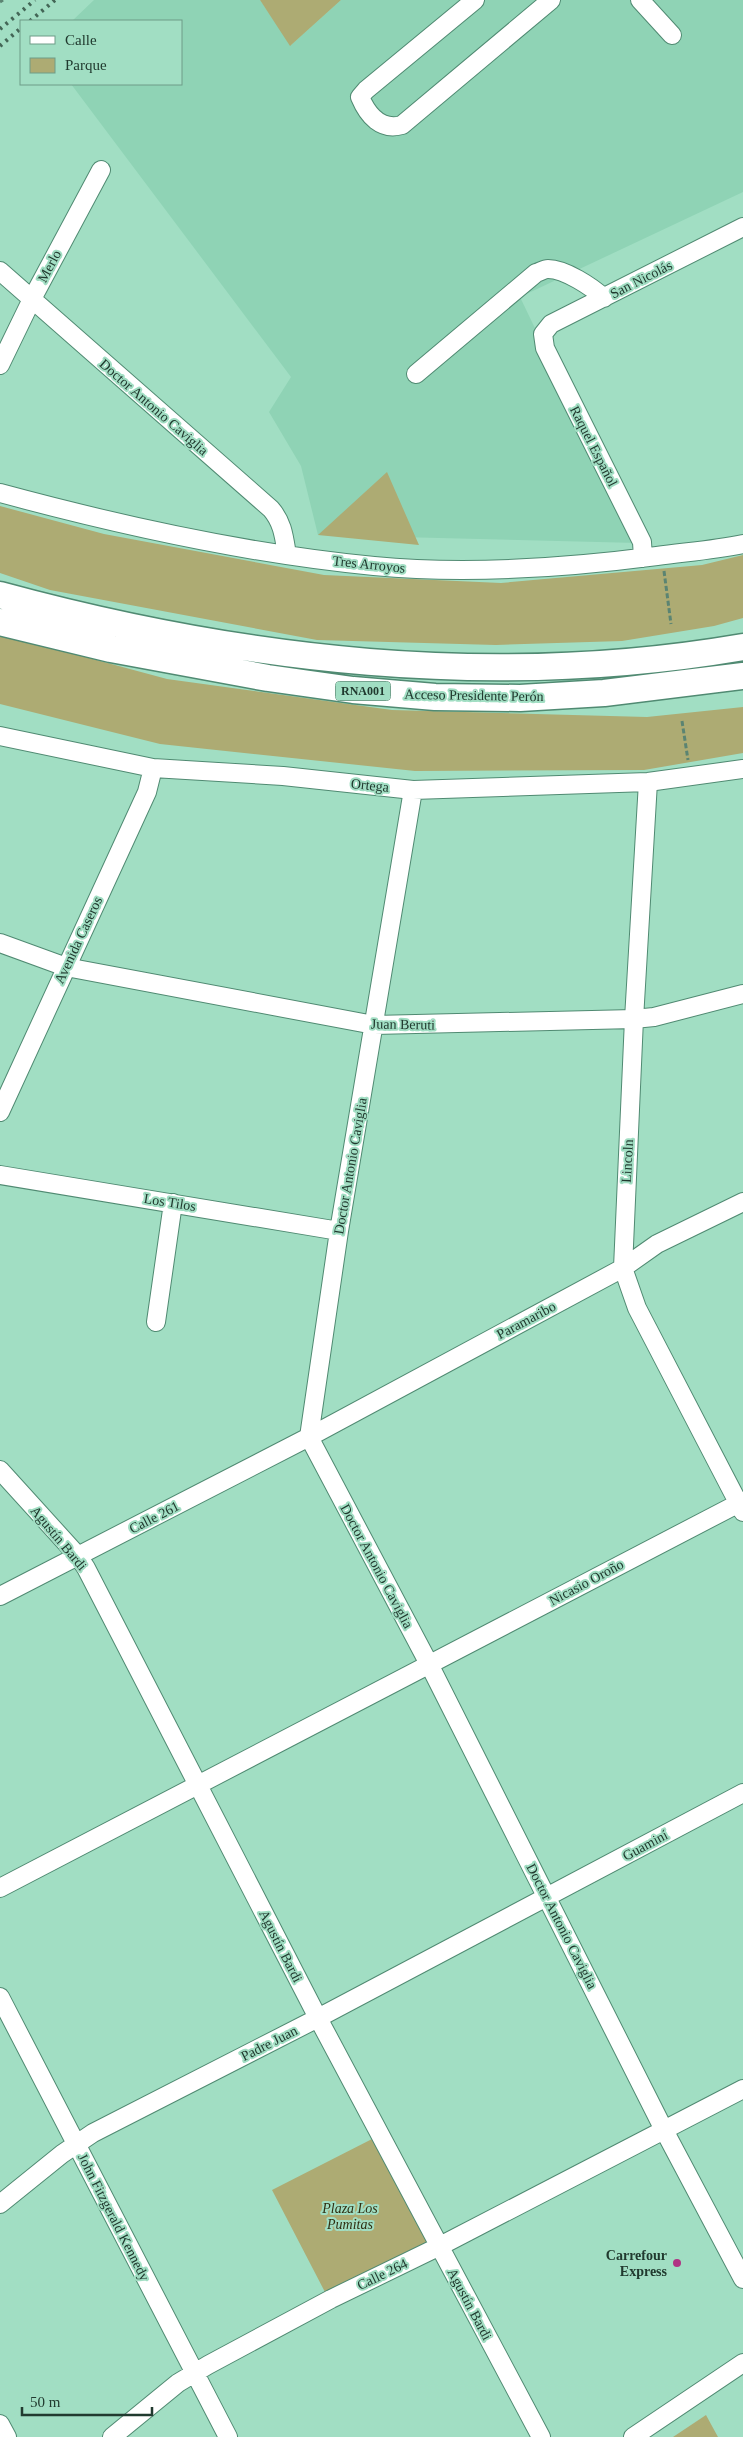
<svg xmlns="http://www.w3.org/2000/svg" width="743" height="2437" font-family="'Times New Roman',serif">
<rect width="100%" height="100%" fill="#a1dec3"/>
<!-- built -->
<path fill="#8fd3b5" d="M94,0h166l31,45 50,-45h402v192l-223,105 118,246 -320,-8 -17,-69 -32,-54 22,-35 -220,-293h110v-63h-109z"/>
<!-- green -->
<path fill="#adab73" d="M260,0h81l-51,46z
M387,472l32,73 -101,-10z
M0,506l104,28 220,41 177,8 201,-18 41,-10v63l-29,8 -92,15 -126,4 -179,-5 -267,-50 -50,-17z
M0,634l167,45 225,31 255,7 96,-10v46l-99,17 -229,1 -255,-27 -160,-40z
M374,2138l54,104 -102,52 -54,-104z
M706,2415l12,22h-45z"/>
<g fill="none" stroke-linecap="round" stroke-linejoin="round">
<!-- minor casing -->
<g stroke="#508a72" stroke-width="20">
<path id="minor" d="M475,0l-109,90 -6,7c8,19 21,34 42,28l149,-125
M640,0l32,35
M0,271l271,238c12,14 13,28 16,46
M0,365l32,-66 69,-129
M416,374l120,-101c4,-1 8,-4 12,-4 17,0 44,18 56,29
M0,493c122,33 248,61 374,73 93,9 191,2 283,-10 29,-4 57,-6 86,-12
M643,558l-1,-16 -97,-194 -2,-14 8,-10 192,-97
M0,736l153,32 130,8 130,14 235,-8 95,-13
M648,782l-14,237 -11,249 14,40 106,204
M413,790l-74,441 -30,206 120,227 235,466 79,149
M0,943l66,24 308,58 260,-6 20,-2 89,-23
M0,1112l147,-320 6,-24
M0,1175l339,56
M156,1322l17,-119
M0,1470l78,86 8,12 232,450 223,419
M0,1596l309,-159 314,-169 34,-24 86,-42
M0,1888l743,-387
M0,1997l228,440
M0,2204l62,-50 31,-21 225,-115 425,-225
M0,2424l7,13
M112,2437l66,-54 30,-18 123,-66 109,-53 303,-157
M633,2437l110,-74"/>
</g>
<!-- highway casing -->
<g stroke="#508a72" stroke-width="29">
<path id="highway" d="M0,595c243,66 493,95 743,52
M0,622l111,27 157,29 85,12 82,7 85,1 84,-5 139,-17"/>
</g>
<!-- path -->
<path stroke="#5b8472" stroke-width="3" stroke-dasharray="5 2.5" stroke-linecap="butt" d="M0,2l3,-2
M664,571l7,53
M682,721l6,39"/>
<!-- minor -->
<use href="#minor" stroke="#fff" stroke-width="18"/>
<!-- highway -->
<use href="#highway" stroke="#fff" stroke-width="26"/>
<!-- rail -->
<path stroke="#436656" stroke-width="4" stroke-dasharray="2.5 5" stroke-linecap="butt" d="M30,21l25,-21
M0,29l35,-29
M0,46l21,-18"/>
</g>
<!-- markers -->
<circle fill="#b03383" stroke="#a1dec3" stroke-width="2" cx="677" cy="2263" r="5"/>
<g text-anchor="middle" stroke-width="4" stroke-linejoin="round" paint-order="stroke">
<!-- shield labels -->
<rect fill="#a1dec3" stroke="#476b5b" stroke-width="1" x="335.5" y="681.5" width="55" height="19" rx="4"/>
<g font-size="12" font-weight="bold" fill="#213a2f">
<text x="363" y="695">RNA001</text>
</g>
<!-- street labels -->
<g font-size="14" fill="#213a2f" stroke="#a1dec3">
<text transform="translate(49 266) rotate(-62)" y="5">Merlo</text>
<text transform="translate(641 279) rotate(-27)" y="5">San Nicolás</text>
<text transform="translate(154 407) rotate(41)" y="5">Doctor Antonio Caviglia</text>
<text transform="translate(594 446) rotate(63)" y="5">Raquel Español</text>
<text transform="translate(369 564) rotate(6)" y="5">Tres Arroyos</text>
<text transform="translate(474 695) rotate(1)" y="5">Acceso Presidente Perón</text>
<text transform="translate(370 785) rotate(6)" y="5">Ortega</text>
<text transform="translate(78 940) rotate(-65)" y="5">Avenida Caseros</text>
<text transform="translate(403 1024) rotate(1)" y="5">Juan Beruti</text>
<text transform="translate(627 1161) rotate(-87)" y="5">Lincoln</text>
<text transform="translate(350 1166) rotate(-80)" y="5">Doctor Antonio Caviglia</text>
<text transform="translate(170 1202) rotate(9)" y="5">Los Tilos</text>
<text transform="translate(526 1320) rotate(-28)" y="5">Paramaribo</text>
<text transform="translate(154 1517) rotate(-27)" y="5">Calle 261</text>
<text transform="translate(59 1538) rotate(50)" y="5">Agustín Bardi</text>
<text transform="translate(377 1566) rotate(62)" y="5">Doctor Antonio Caviglia</text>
<text transform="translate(586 1582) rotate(-28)" y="5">Nicasio Oroño</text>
<text transform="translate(645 1845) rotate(-28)" y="5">Guaminí</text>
<text transform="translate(562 1926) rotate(63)" y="5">Doctor Antonio Caviglia</text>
<text transform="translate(281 1946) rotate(63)" y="5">Agustín Bardi</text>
<text transform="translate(269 2043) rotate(-27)" y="5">Padre Juan</text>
<text transform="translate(114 2217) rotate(63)" y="5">John Fitzgerald Kennedy</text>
<text transform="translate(382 2274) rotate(-26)" y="5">Calle 264</text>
<text transform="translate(470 2304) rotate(62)" y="5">Agustín Bardi</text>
</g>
<!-- park labels -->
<g font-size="14" font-style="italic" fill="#302f12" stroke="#a1dec3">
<text x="350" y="2213">Plaza Los<tspan x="350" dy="16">Pumitas</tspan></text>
</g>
<!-- poi labels -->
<g font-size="14" font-weight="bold" fill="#213a2f" stroke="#a1dec3" text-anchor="end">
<text x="667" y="2260">Carrefour<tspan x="667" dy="16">Express</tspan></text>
</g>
</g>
<!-- legend -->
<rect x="20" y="20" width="162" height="65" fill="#a1dec3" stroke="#6e9c88"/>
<rect x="30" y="36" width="25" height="8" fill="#ffffff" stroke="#6e9c88"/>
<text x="65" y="45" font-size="15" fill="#213a2f">Calle</text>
<rect x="30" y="58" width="25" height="15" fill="#adab73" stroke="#6e9c88"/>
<text x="65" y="70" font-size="15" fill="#213a2f">Parque</text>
<!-- scale -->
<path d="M22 2407v8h130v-8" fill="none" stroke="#213a2f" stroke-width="2.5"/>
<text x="30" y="2407" font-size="15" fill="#213a2f" stroke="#a1dec3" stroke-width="4" paint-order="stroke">50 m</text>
</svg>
